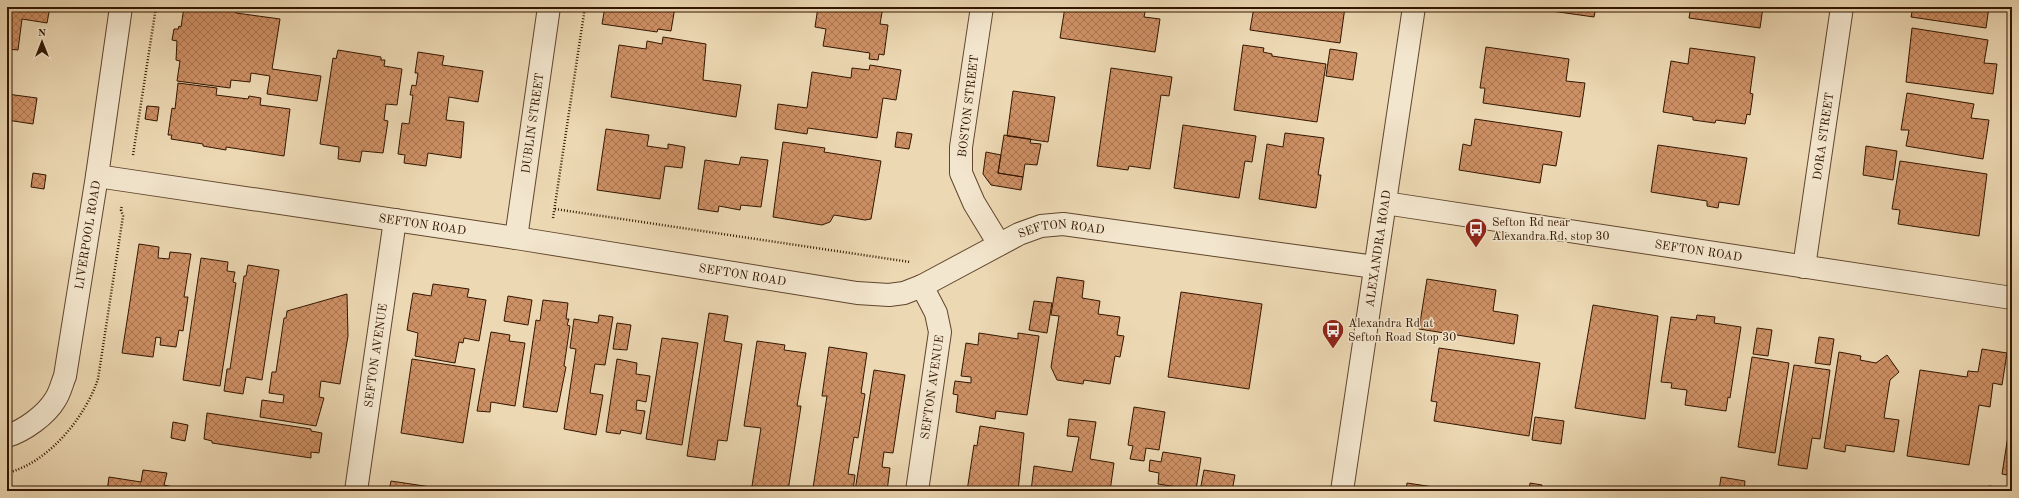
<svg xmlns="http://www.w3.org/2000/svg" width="2019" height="498" font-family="'Old Standard TT',serif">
<defs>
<pattern id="building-cross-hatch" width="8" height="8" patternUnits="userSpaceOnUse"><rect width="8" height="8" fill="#ce9065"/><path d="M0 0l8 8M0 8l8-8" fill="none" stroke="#a87551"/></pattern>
</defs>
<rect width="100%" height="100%" fill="#ecd8b3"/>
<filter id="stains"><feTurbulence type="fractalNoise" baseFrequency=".005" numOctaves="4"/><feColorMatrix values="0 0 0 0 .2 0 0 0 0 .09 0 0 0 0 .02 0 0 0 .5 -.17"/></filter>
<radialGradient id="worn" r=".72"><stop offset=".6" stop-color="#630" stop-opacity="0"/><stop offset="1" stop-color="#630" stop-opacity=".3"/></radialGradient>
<!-- building -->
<path fill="url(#building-cross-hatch)" stroke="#331600" d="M7,7h43l-3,16 -25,-4 -4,31 -11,-1z
M184,7l31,3v-3h21v6l44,6 -8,50 49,7 -4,25 -50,-7 3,-18 -19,-3 -1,9 -19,-2 -1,8 -53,-7 3,-20 -4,-1 1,-19 -5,-1 2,-11h4l1,-3 2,1z
M294,7h21l-1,3z
M349,7h28l-1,4z
M605,7h70l-4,24 -13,-2 -1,3 -55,-8z
M818,7h65l-3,17 8,1 -4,30 -5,-1 -1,6 -9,-1 1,-6 -47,-7 3,-17 -11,-2z
M1065,7h81l-2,10 16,2 -5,33 -95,-14z
M1254,7h91l-5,36 -90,-13z
M1523,7h73l-2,10z
M1691,7h72l-3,21 -71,-10z
M1913,7h76l-3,21 -75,-11z
M1912,28l76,12 -4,23 13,1 -4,30 -87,-12z
M663,37l43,7 -3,36 38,5 -5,32 -125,-20 8,-52 27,4 1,-8 15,3z
M1243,45l21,3 -1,4 9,2v2l54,8 -9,58 -83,-12z
M1486,47l83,12 -3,22 19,2 -5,34 -97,-14 2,-15h-5z
M1690,48l65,9 -5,36 3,1 -3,21 -3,-1 -2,10 -29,-4 -1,3 -22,-3v-3l-30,-5 8,-51 17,3z
M1330,49l27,4 -4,27 -27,-4z
M338,50l43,7v3h4l-1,6 18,3 -5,36 -11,-1 -2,16 4,1 -5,32 -21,-2 -2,11 -22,-3 1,-12 -19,-3 13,-86 3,1z
M418,52l26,4 -2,9 41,6 -5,31 -29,-5 -3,23 18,2 -3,36 -33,-5 -2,13 -22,-3 1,-8 -7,-1 4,-31 7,1 4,-29h-3l2,-10 4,1 2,-13h-3z
M870,65l31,5 -5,30 -13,-2 -6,40 -69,-10 -1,6 -32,-5 3,-25 29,4 5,-36 39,6 1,-10 17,2z
M1111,68l61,9 -3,19 -8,-1 -11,74 -21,-3 -1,4 -31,-4z
M178,83l39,5 -1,7 32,4 1,-3 12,2 -1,7 30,4 -6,47 -58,-9v3l-23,-4v-2l-32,-5 1,-4h-4l4,-27 3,1z
M1013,91l42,6 -7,45 -41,-6z
M1907,93l67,11 -3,14 18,2 -6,39 -77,-13 3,-16h-8z
M7,94l30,4 -4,26 -26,-4z
M147,106l12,1 -2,14 -12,-2z
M1475,119l87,13 -6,34 -13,-2 -3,19 -81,-13 4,-26 8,2z
M1183,125l73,11 -4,26 -7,-1 -6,37 -65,-10z
M606,129l43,6 -2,11 21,3v-5l17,3 -3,21 -17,-2 -5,33 -63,-9z
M897,132l15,2 -3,15 -14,-2z
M1285,133l39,5 -6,37h3l-5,33 -57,-9 8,-55 16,3z
M1004,135l27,4 -1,4 11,1 -4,21 -12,-1 -2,13 -25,-4z
M783,142l42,6 -1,4 57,9 -10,58 -6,1 -31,-5 -4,7 -8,3 -49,-8z
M1658,145l89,13 -8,47 -20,-3 -1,6 -11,-2v-5l-56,-9z
M1866,146l31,5 -4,29 -30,-5z
M986,152l15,3 -3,18 25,4 -2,13 -30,-5 -8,-11z
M741,157l27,3 -7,47 -20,-2 -1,5 -21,-4 -1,6 -20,-3 7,-49 34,5z
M1900,161l87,13 -8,62 -81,-12 2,-14 -8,-1z
M33,173l13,2 -2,14 -13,-2z
M139,244l20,3 -1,11 11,1 1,-7 21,2 -7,43h4l-5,34 -4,-1 -3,17 -16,-2 1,-7 -5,-1 -3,20 -31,-4z
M201,258l27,4 -1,9 8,1 -2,10 3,1 -16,103 -37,-6z
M248,265l31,5 -17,110 -16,-3 -3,17 -19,-3 3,-22h3l14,-93h2z
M1057,277l27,4 -2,17 18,3 -2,13 22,3 -3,18 7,1 -4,21 -5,-1 -5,28 -26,-4 -1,4 -26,-4 -6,-13 8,-51 -8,-1z
M1427,279l69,11 -3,21 25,4 -4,29 -95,-15z
M433,284l36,5 -2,8 19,3 -7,41 -15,-3 -1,5 -4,-1 -4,21 -40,-7 3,-23 -11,-3 6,-37 18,3z
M1181,292l81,12 -13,85 -81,-12z
M347,294l1,42 -8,48 -19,-3 -2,16 5,1 -8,28 -56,-9 2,-17 21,3 1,-8 -15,-2 3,-21h4l8,-54h2l1,-7z
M508,296l24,4 -4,25 -24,-4z
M543,300l25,3 -2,16h3l-2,6 3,1 -6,40 2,1 -9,45 -34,-5 13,-87 4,1z
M1034,301l18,2 -5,30 -18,-3z
M1593,305l65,11 -13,103 -70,-11z
M709,313l19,3 -4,25 18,3 -15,97 -9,-1 -3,20 -28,-4z
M599,315l14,2 -8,48 -10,-1 -5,29 13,2 -7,40 -32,-6 12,-80 -6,-1 4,-29 24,4z
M1697,315l18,2 -1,6 27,4 -11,71 -2,-1 -2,14 -41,-6 2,-15 -16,-2 1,-5 -11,-1 10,-65 25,3z
M617,323l14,2 -4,25 -14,-1z
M1757,328l15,2 -4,26 -15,-2z
M491,332l19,3 -1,6 16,2 -10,63 -24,-4 -1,10 -13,-1z
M979,333l39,6v-6l21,3 -12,79 -31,-4 -1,8 -39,-7 2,-17 -5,-1 2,-13 16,2v-6l-10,-1 5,-33 12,2z
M1819,337l15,2 -4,26 -15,-2z
M662,338l36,5 -16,102 -36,-6z
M757,341l28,4 -1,5 22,3 -9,53h4l-13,85 -36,-5 9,-58 -17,-2z
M829,347l38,6 -6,40 4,1 -7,44 -4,-1 -6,37 7,1 -2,16h-19l-21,-3 14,-92h-5z
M1439,348l101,15 -11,73 -95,-15 3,-19 -6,-1z
M1982,349l25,4 -5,32 -9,-2 -3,24 -11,-2 -10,60 -62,-9 13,-86 47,7 1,-6 10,1z
M1839,352l22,4 -1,4 16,3 11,-8 12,17 -9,8 -6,38 15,2 -5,32 -48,-7 -1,7 -21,-4z
M1752,357l37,6 -14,90 -37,-6z
M412,359l63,10 -12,74 -62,-10z
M617,359l20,4 -1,11 14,2 -4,26 -9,-2 -1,10 9,1 -4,23 -20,-4 -1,4 -14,-2z
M1794,365l36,5 -10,69 -8,-1 -5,31 -29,-4z
M874,370l31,5 -12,78 -9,-1 -2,15 8,1 -3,23h-32z
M1134,407l31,5 -6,38 -13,-2 -2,13 -14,-2 3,-13 -5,-1z
M2012,410v66l-10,-2z
M207,413l104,16v2l11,2 -3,20 -8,-1v6l-99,-15v-2l-8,-2z
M1535,417l29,4 -3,23 -29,-4z
M1069,419l27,3 -6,37 24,4 -4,28h-79l3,-25 38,6 7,-35 -12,-1z
M173,422l15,3 -3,16 -14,-3z
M980,426l44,7 -6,58h-51l7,-46 3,1z
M1163,452l38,6 -5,32 -38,-6 1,-11 -10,-2 1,-11 11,2z
M143,470l24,3 -3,12 9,2v4h-66l2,-14 32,5z
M1204,470l31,5 -3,16h-32z
M1721,477l24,4 -1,10h-25z
M391,481l40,6 -1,4h-41z
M1407,483l53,8h-54z
M1530,483l12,2 -1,6h-12z
M1989,486l23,3v2h-23z
M483,488l18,3h-19z"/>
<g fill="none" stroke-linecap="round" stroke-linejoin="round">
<!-- minor casing -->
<g stroke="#61462d" stroke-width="24">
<g id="minor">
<path d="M982,7l-21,140v26l13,30 25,41"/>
<path id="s1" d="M97,176l419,62 341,55 32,2 15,-2 18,-7 97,-52 22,-8 22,-2 312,43"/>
<path id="s2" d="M1385,203l627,95"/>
<path id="s3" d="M516,238l33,-231"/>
<path id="s4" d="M1804,267l38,-260"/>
<path id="s5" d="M7,436c17,-5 39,-21 48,-36 5,-7 7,-17 10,-24l32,-200 24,-169"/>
<path id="s6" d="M356,491l39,-271"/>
<path id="s7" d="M917,491l23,-159 -4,-19 -14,-27"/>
<path id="s8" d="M1342,491l72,-484"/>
</g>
</g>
<!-- path -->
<path stroke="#331600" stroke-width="2.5" stroke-dasharray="1 2" stroke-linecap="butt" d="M133,155l23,-148
M555,209l355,53
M553,218l32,-211
M7,473c41,-10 78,-55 91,-94l25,-163 -2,-6 1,-5"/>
<!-- minor -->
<use href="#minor" stroke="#f3e6ce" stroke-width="22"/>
</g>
<!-- icons -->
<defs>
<g id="bus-pin" transform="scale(1.15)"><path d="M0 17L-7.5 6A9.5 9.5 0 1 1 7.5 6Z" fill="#8f2418" stroke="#f3e6ce"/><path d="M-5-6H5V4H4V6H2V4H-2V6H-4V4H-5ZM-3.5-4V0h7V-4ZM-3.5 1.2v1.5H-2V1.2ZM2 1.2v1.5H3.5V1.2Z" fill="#fff"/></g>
</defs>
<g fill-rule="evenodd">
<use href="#bus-pin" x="1476" y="229"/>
<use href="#bus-pin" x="1333" y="330"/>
</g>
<g text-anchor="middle" stroke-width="3" stroke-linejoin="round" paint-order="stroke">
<!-- street labels -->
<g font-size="12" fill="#331600" stroke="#f3e6ce">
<text transform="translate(968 106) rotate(-83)" y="4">BOSTON STREET</text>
<text dy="4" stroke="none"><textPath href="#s3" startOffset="116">DUBLIN STREET</textPath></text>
<text dy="4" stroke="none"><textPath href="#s4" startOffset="132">DORA STREET</textPath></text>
<text dy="4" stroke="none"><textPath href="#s1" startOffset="329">SEFTON ROAD</textPath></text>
<text dy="4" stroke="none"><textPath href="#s1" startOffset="989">SEFTON ROAD</textPath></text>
<text dy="4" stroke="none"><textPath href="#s5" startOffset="230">LIVERPOOL ROAD</textPath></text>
<text dy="4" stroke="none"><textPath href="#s8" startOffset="245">ALEXANDRA ROAD</textPath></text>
<text dy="4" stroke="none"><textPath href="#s2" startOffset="317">SEFTON ROAD</textPath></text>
<text dy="4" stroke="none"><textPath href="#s1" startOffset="653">SEFTON ROAD</textPath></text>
<text dy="4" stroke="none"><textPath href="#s6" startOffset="137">SEFTON AVENUE</textPath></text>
<text dy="4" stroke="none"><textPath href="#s7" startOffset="105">SEFTON AVENUE</textPath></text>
</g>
<!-- poi labels -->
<g font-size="12" fill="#331600" stroke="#f3e6ce" text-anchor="start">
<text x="1492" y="226">Sefton Rd near<tspan x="1492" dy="14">Alexandra Rd, stop 30</tspan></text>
<text x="1348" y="327">Alexandra Rd at<tspan x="1348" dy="14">Sefton Road Stop 30</tspan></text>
</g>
</g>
<!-- margin -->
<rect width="2019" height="498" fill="none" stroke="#ecd8b3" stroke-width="24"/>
<rect x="8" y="8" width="2003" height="482" fill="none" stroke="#331600" stroke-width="2"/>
<rect x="12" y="12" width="1995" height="474" fill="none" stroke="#331600"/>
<!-- north arrow -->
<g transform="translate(42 42)" stroke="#f3e6ce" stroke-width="3" paint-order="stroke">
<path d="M0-3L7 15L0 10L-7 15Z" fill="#331600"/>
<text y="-6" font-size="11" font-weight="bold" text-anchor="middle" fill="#331600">N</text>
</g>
<rect width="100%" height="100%" filter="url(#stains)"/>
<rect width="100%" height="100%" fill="url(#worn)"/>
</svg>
